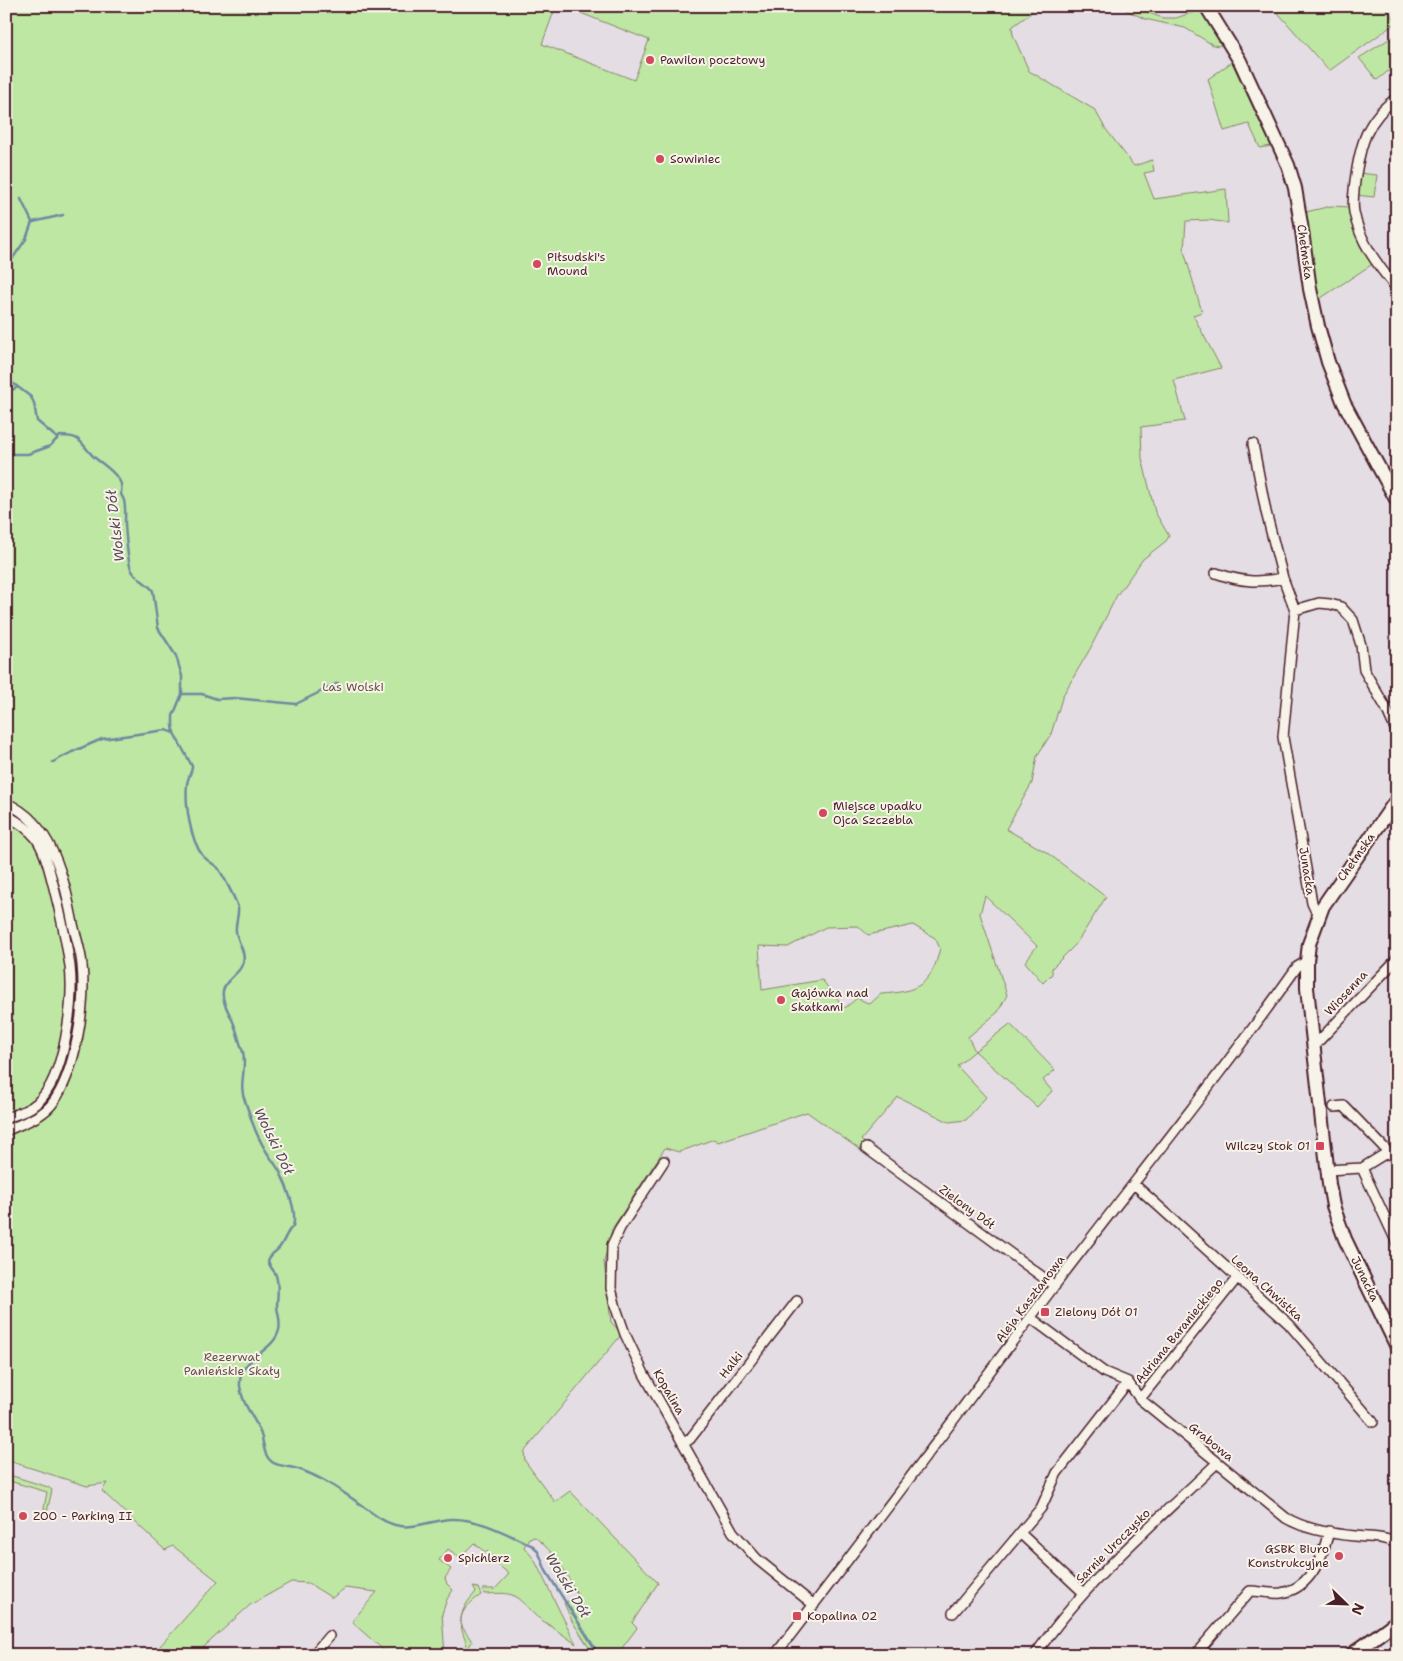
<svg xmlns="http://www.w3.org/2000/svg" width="1403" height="1661" font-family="'Shantell Sans',sans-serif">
<rect width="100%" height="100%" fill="#e4dde4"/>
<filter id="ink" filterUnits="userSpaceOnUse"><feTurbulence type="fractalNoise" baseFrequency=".02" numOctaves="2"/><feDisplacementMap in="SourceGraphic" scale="10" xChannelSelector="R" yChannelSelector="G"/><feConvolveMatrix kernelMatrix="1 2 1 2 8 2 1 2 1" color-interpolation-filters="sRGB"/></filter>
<g filter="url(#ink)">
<!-- green -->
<path fill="#bee7a3" stroke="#848367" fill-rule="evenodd" d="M6,6h550l-14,38 92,36 15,-40 -86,-34h469l-1,7 -19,14 1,8 16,36 66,39 10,18 29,38 18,-6 2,11 -10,2 10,26 72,-10 2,34 -19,-3 -23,1 -2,30 18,61 -9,3 28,53 -47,12 11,41 -44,6 1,31 13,54 14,24 -3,5 -23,18 -26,36 -27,54 -27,46 -12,39 -14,22 -5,27 -26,46 40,23 60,45 -30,47 -24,24v6l-9,9 -18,-21 12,-16 -52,-50 -5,18 27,81 -9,17 -30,25 7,14 35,-27 45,46 -12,10 9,11 -15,16 -62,-56 -18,15 29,31 -20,23 -17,2 -51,-25 -37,43 9,7 -7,5 -56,-40 -89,30 -4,-3 -35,13 -14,-4 -53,81 -8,33 7,60 11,12 -98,118 1,9 30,41 15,-11 88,92 -26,40 5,5 -15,20 5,7h-33l-22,-34 -8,-18 14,-7c-11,-23 -23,-43 -43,-59l-6,1 -5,9 10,12 42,85c-14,-10 -27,-19 -40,-28 -9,-7 -12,-17 -24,-21 -9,-3 -19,-1 -27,-1l-3,-5h13l14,-15 -13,-11 1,-2 -10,-10 -2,1 -11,-9 -10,10 -6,3 -10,-7 -9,11 12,9 -6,9 2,6 6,6 -6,9 -5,15 3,41h-56l-36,-32v-3l24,-28 -32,-4 -13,10 -24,-15 -17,-1 -41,23 -55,50h-43l66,-74 -45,-35 -8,4 -63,-59 5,-8 -20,3 -81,-26zM913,925l22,13 5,10c-8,37 -23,44 -59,46l-11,10 -13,-6 -12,10 -23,-28 -60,10 -3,-44 29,1 38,-20 32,-1 10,9z
M1110,6h19l34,12h13l24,-8 23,33 -4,3 -6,-1 -28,-17 -40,-9 -23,-11 -12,1z
M1272,6h112l13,16 -68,49z
M1397,34v30l-20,16 -18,-22z
M1232,62l39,84 -11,2 -11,-24 -25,7 -16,-52z
M1358,173l19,2 -3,22 -19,-2z
M1331,206l19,1 24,56 -56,37 -12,-88z
M6,1474l42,13 4,3 -5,22 -3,-4 3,-16 -41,-12z
M473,1587l5,1 3,7c-10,7 -22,16 -20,29 2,6 9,13 11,18l-8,13h-5l8,-11c-10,-22 -8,-34 9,-52z"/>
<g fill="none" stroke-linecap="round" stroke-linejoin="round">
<!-- stream -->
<path stroke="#70899f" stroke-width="2.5" d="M33,222l30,-7
M6,268l20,-29 6,-17 -11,-23
M6,378l25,19 3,6 3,18 20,17
M6,393l12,-6
M6,454h22l17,-6 5,-2 10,-10c24,0 19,7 34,21 8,7 19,13 25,23 4,5 2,9 2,14 1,3 3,5 3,7 2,7 1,16 1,23 1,14 2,29 5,42 3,13 17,15 23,25l5,37 18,28 6,20v18l-9,22v9l1,8 18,33c0,6 -4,11 -5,18 -2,20 3,56 16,72 4,5 10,7 15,12 4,5 19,34 20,40 1,8 -3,16 -2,23 1,12 13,23 5,36 -5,9 -16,13 -18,24 -2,12 9,25 12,36 3,8 5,17 8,25 4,16 -5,34 2,49 5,13 8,27 15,39 5,12 14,21 20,32 6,12 18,41 13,54 -7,6 -8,15 -14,22 -4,5 -9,6 -11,13 2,6 4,8 7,12 5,10 2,24 2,34 1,8 4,14 2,23 -6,24 -41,26 -39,56 2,20 17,33 22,52 2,8 2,18 10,24 7,5 20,4 29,8 16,6 32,15 46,25 16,10 30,25 48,30 18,5 38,-5 56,-6 29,-1 57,16 82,27 8,6 9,17 13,25l53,84
M183,694h19l15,5 18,-1 61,6 42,-21
M53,762l19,-10 30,-13 64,-9 8,3"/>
<!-- street casing -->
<g stroke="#4a1f2b" stroke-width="12">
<path id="street" d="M1397,98c-31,21 -37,48 -42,83 -1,10 -3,21 -1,31 5,29 25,55 43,77
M1253,444l13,68 17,66 12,32 -12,127 29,166 6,13
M1216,573c25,9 42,10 67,5
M1295,610l24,-7 11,1 11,3 12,13 8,25 3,25 22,38 11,25
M6,803c47,20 58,76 67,121 3,14 8,27 9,41 4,40 -6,107 -30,139 -11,14 -30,19 -46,27
M6,815c11,6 22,13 30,23 9,13 13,31 17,46 7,27 13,55 17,82 4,36 -5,112 -33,137 -9,8 -20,11 -31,15
M1315,1045l82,-86
M1334,1107l10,-1 53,55
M866,1148l189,138
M664,1161l-44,67 -8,17 -1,43 5,20 9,26 19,40 89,158 24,27 57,46
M1362,1168l35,75
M1327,1170l35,-2 26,-16
M1134,1184l155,140 84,98
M1031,1318l73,54 24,10 12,17 146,119c19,11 47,16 69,18 14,2 30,0 42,8
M1140,1399l97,-121
M684,1443l6,-4 107,-138
M1020,1533l64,60
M953,1613l88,-105 16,-35 71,-91
M313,1655l16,-19
M775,1655c95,-123 187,-247 280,-370 81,-106 165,-209 242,-318l10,-6
M1035,1655c50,-73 118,-131 182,-192
M1195,1655l55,-64c10,0 21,3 31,2 29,-4 42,-37 48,-62"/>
</g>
<!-- secondary casing -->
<g stroke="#4a1f2b" stroke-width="16">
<path id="secondary" d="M1206,6l34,55 48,104 7,23 6,36 9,65 8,37 10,36 16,41 53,98
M1397,799l-74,107 -14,38 -2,17v27l22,196 4,22 12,33 52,108
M1351,1655l46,-34"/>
</g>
<!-- street -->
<use href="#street" stroke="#f7f3e8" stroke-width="9"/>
<!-- secondary -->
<use href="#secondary" stroke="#f7f3e8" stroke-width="12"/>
</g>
</g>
<!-- markers -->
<g fill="#d1495b" stroke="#f7f3e8" stroke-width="2">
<circle cx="650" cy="60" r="5"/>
<circle cx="660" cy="159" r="5"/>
<circle cx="537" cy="264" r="5"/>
<circle cx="823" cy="813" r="5"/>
<circle cx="781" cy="1000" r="5"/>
<rect x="1315" y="1141" width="10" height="10" rx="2.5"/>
<rect x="1040" y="1307" width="10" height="10" rx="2.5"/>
<circle cx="23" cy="1516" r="5"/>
<circle cx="1339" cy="1556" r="5"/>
<circle cx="448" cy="1558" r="5"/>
<rect x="792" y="1611" width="10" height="10" rx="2.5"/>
</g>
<g text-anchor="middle" stroke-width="4" stroke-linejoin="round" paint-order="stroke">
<!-- poi labels -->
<g font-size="12" fill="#4a1f2b" stroke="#f7f3e8" text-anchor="start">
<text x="660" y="64">Pawilon pocztowy</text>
<text x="670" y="163">Sowiniec</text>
<text x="547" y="261">Piłsudski's<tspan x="547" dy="14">Mound</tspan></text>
<text x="833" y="810">Miejsce upadku<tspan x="833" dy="14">Ojca Szczebla</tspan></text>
<text x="791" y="997">Gajówka nad<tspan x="791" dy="14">Skałkami</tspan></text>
<text x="1310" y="1150" text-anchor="end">Wilczy Stok 01</text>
<text x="1055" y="1316">Zielony Dół 01</text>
<text x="33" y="1520">ZOO - Parking II</text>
<text x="1329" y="1553" text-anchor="end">GSBK Biuro<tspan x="1329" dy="14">Konstrukcyjne</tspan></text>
<text x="458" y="1562">Spichlerz</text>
<text x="807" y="1620">Kopalina 02</text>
</g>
<!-- street labels -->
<g font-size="12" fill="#4a1f2b" stroke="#f7f3e8">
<text transform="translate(1305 252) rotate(82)" y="4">Chełmska</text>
<text transform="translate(1356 857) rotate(-55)" y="4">Chełmska</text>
<text transform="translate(1307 871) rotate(81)" y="4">Junacka</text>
<text transform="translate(1346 993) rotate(-47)" y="4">Wiosenna</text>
<text transform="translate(967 1207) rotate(36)" y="4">Zielony Dół</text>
<text transform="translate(1365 1279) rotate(64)" y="4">Junacka</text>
<text transform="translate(1267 1288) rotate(42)" y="4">Leona Chwistka</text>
<text transform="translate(1030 1299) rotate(-53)" y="4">Aleja Kasztanowa</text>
<text transform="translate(1179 1331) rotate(-51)" y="4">Adriana Baranieckiego</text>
<text transform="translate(731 1365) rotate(-52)" y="4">Halki</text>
<text transform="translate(669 1392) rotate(60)" y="4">Kopalina</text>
<text transform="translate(1211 1442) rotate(39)" y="4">Grabowa</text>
<text transform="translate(1113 1546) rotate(-45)" y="4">Sarnie Uroczysko</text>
</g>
<!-- park labels -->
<g font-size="12" fill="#675149" stroke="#f7f3e8">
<text x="353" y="691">Las Wolski</text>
<text x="232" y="1361">Rezerwat<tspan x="232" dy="14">Panieńskie Skały</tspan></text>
</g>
<!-- water labels -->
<g font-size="14" font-style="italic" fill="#5a4b5b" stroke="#f7f3e8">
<text transform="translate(115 526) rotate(-97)" y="5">Wolski Dół</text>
<text transform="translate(274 1141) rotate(64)" y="5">Wolski Dół</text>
<text transform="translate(568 1585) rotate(59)" y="5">Wolski Dół</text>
</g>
</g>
<!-- margin -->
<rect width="1403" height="1661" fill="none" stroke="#f7f3e8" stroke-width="25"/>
<rect x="12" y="12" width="1378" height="1636" fill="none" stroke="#4a1f2b" stroke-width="2" filter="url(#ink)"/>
<!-- north arrow -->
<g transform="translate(1346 1604) rotate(113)" stroke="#f7f3e8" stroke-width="4" paint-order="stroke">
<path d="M0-4L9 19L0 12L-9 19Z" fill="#4a1f2b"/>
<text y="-8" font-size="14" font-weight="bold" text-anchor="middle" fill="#4a1f2b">N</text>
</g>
</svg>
